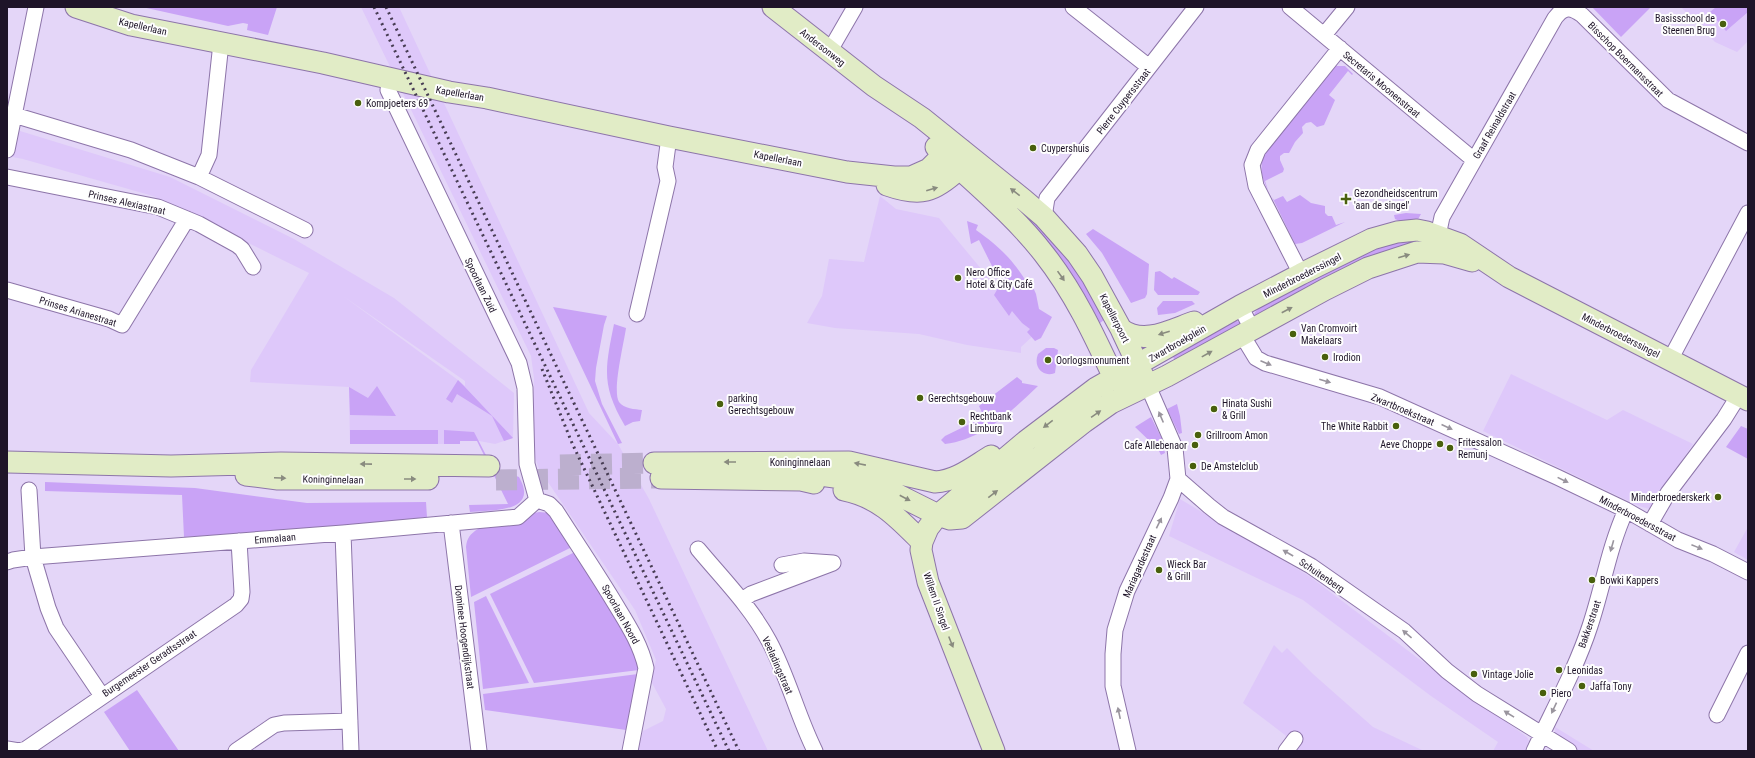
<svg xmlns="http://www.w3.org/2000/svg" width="1755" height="758" font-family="'Roboto Condensed',sans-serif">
<rect width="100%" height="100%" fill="#e4d6f8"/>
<!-- built -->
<path fill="#dec8fa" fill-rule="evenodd" d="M361,7h38l190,406 29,31 31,55 119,252h-130l5,-20 20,-10 3,-12 -15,-28 5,-21 -21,-50 -96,-141 -6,-17 1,-74 -3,-22z
M1681,7h67v34l-11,11 -22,-10z
M7,127l163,50 124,62 100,59 120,95 -1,45 -18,6 -16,-3h-19v3h-110l-1,-57 -99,-5 1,-12 58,-97 -156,-77 -130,-37 -16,-3zM343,296l122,85v5l-7,-6z
M880,196l16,13 43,9 96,116 -14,13v6l-54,-8 -48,-11 -84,-6 -28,-5 15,-27 7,-37 35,3z
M1511,374l96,46 16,-10 70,34 -44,65 -10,-3 -156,-75z
M1180,499l129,77 106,80 112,81 2,4 -4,10h-32l5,-9 -67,-46 -128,-96 -134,-64z
M1748,527v33l-14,-8z
M1274,645l8,8 5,-5 26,26 60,53 51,24h-130l-9,-16 -42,-32z
M1555,727l39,24h-38z"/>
<!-- green -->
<path fill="#c9a3f6" d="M142,7h135l-9,28 -21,-5 1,-6 -5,-1 -15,3z
M1592,7h59l-30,30z
M1716,7h32v5l-22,19 -16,-19z
M1335,66h10l8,8 -1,1 -4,-4 -19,24 6,5 -11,25 -7,2 -6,-5 -5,1 -4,4 1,6 -8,9 -6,11h-5l-4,3v4l4,9 -1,3 -18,9 3,9c-6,-12 -9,-21 -4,-35z
M1300,195l11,8 14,3v7l3,3h4l4,9 9,-3 -43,21 -7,1 -23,-47 2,3 9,-4 4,6z
M1019,209l36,29 53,79 -8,6c-22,-44 -47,-79 -81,-114z
M1406,213l15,1 -5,9 -14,-1 -7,-3 -1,-4z
M967,221l11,4 -2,5c23,16 37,30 52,54l4,1 4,9 3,15 13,8 -11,21 -6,3 -8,-9 3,-3 -8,-6 -10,-12 -3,5 -15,-21 8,-14 -1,-2 3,-3 -12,-10 -13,-26 -8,4z
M1093,229l56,35 -2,30 -2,4 -14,5 -29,-50 -16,-19z
M1414,238v6l-24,6 -19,7 -115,60 -2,-2 1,-3 8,-7 98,-53z
M1160,271l12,8 2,-2 26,15 -2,3h-40l-4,-5 1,-18z
M1163,301h29l3,3 -20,9 -17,2 -1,-7z
M553,307l54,9 -3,9 -8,43 -1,13 7,23 20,39 -4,1z
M1235,320l6,3v3l-64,41 -5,-13z
M614,324l12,4c-2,15 -14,63 -7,74 5,7 16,7 23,8l-2,11 -7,1 -8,4c-24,-41 -20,-57 -11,-102z
M1046,348h8l4,2 -3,23c-13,5 -22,-7 -17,-19z
M1017,377l5,4v2l16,3c-26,25 -56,54 -93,58l-4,-4 4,-4 39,-19 -5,-11z
M458,380l6,6 49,52 -9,3 -12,-25 -35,-22 -5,9 -6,-4z
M377,386l19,30 -46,-1 -1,-28 19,11z
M1177,404l3,12 2,17 -3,1 -12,-25z
M1151,417l10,20 4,16 -4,2 -3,-6 -23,-22z
M1741,426l7,3v30l-22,-12z
M350,430h88v14h-88z
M444,430l30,2 14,27 9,10 22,8c21,36 -28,33 -49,35l-1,-7 39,-1 -31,-63h-17v3h-16z
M45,482l150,6 112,15 119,-1 1,15 -100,11 -143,9 -2,-42 -137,-4z
M539,512l11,1 24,33 -103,51 -5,-50c1,-9 4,-13 12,-18v-3z
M577,551l55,92 7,27 -105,13 -44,-89z
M486,596l43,87 -46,6 -9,-87z
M638,674l-12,56 -141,-20 -2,-16z
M137,690l42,61h-49l-26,-39z"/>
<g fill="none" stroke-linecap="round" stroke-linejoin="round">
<!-- secondary-tunnel -->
<path stroke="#bcafce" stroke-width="21" stroke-dasharray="21 10" stroke-linecap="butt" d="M560,465l94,-2
M496,480l165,-2"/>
<!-- street casing -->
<g stroke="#8d75a9" stroke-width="17">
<path id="street" d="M1073,7l76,60
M1290,7l184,153
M1324,35l23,-28
M829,52l26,-45
M390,79l-2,11 131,273 6,25 2,76 10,36
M14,115l117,35 68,27 106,53
M7,150l29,-143
M7,177l151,30 41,17 38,21 5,4 11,18
M199,177l10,-22 12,-112
M1044,217l3,-19 149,-191
M1436,245l6,-28 113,-199c9,-12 16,-11 27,-3l86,85 80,43
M1301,274l-45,-88 -4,-21 6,-15 82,-102
M7,290l102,29 13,6 65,-106
M1240,306l12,23
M637,314l31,-133 -3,-14 4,-30
M1242,335l14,23 9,5 115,34 177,80 69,33 52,30 35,14 35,18
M1670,360l78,-147
M1148,386l27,62 3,31 31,27 14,11 88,49 93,65 43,40 30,23 92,57
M29,490l4,67 15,51 8,20 46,68
M537,500l12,4 7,7c21,33 43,65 63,99 11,18 22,36 27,58l-16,83
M451,523l28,228
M1650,524l18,-31 56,-74 15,-24
M343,533l8,218
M698,549c25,30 53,58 71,92 19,35 28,74 46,110
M7,562l6,-2 20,-3 310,-24 175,-16 19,-17
M742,600l9,-6 82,-31 -29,-2 -22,4
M1717,715l31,-62
M7,749l12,2 7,-2 210,-144 5,-6 1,-7 -3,-51
M236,751l38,-26 10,-2 66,-2
M1128,751l-15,-65v-32l2,-24 12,-39 44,-93 7,-19
M1286,751l9,-12
M1534,751c19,-41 42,-82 56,-125 13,-39 19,-79 36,-116"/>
</g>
<!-- secondary casing -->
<g stroke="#8d75a9" stroke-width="23">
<path id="secondary" d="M76,7l55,18 192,38 126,29 38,6 182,39 178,35 47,5h17l18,-8 15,-15 18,-4
M773,7l101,79 48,32 102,82 20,17 33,37 15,22 29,53 23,49
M936,147c35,33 79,69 108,107 30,38 50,81 70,124l12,7
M887,185c34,12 47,7 72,-16l2,-13
M1121,329c22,17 50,1 73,-7
M7,462l164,4 110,-3 208,3
M654,463l195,-1 86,20c21,-1 38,-15 56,-26
M246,475l32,4h150
M661,478l140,2 13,3
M801,480l19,-5 44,6 28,11 46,23 12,4 12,-1 122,-96 27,-19 56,-27 159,-87 42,-21 49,-16 27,1 28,8
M844,490c35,7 54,28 78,52
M994,751l-66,-169 -7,-32 1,-8 6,-14 10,-13 88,-74 70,-53 144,-82 61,-32 71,-35 25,-7 20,-2 10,2 33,12 49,33 239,123"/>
</g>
<!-- street -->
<use href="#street" stroke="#fff" stroke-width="15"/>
<!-- secondary -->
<use href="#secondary" stroke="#e1ecc6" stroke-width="21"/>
<!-- rail -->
<path stroke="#473c53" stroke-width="3" stroke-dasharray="2 4" stroke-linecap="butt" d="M374,7l355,744
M386,7l353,744
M542,369l30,74 146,308"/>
</g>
<!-- one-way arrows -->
<defs><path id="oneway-solid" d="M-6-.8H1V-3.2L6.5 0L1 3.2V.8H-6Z"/></defs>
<g fill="#898b7f">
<use href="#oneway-solid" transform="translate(932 189) rotate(-16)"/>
<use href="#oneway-solid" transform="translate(1015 192) rotate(-142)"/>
<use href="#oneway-solid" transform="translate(1404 256) rotate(-16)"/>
<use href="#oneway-solid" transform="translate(1061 276) rotate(55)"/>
<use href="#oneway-solid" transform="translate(1287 310) rotate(-28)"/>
<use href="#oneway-solid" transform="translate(1164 333) rotate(163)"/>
<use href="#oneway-solid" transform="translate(1207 354) rotate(-29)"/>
<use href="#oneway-solid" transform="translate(1096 414) rotate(-35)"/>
<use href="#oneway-solid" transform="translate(1048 424) rotate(142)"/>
<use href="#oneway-solid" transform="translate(730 462) rotate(180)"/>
<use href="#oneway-solid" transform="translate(366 464) rotate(-179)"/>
<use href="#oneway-solid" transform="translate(860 464) rotate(-169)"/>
<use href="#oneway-solid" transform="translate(280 478) rotate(3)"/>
<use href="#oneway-solid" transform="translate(410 479)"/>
<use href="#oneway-solid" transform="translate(993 494) rotate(-38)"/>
<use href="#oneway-solid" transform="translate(905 498) rotate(28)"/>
<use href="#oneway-solid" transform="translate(951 642) rotate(68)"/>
</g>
<g fill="#9a959e">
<use href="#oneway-solid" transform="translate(1266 363) rotate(23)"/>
<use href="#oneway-solid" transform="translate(1325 381) rotate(16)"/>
<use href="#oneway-solid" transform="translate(1161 417) rotate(-113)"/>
<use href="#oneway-solid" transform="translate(1447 427) rotate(24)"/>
<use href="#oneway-solid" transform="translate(1563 480) rotate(26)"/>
<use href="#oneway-solid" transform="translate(1159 523) rotate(-64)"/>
<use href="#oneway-solid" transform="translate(1612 546) rotate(106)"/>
<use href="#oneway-solid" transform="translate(1697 547) rotate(22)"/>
<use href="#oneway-solid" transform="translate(1288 553) rotate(-150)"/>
<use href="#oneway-solid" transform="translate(1407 634) rotate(-140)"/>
<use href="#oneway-solid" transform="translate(1554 708) rotate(115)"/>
<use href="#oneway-solid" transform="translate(1119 713) rotate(-102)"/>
<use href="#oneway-solid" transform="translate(1509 714) rotate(-148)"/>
</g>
<!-- markers -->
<g fill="#49600d" stroke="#fefefe" stroke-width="1.5">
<circle cx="1723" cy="24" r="4"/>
<circle cx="358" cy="103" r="4"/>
<circle cx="1033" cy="148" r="4"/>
<path d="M1344 193h4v4h4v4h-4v4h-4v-4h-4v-4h4z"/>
<circle cx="958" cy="278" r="4"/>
<circle cx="1293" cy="334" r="4"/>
<circle cx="1325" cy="357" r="4"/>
<circle cx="1048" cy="360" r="4"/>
<circle cx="920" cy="398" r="4"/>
<circle cx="720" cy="404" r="4"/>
<circle cx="1214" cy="409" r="4"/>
<circle cx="962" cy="422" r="4"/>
<circle cx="1396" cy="426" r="4"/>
<circle cx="1198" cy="435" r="4"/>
<circle cx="1440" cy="444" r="4"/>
<circle cx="1195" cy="445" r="4"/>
<circle cx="1450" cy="448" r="4"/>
<circle cx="1193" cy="466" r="4"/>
<circle cx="1718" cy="497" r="4"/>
<circle cx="1159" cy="570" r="4"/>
<circle cx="1592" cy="580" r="4"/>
<circle cx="1559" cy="670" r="4"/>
<circle cx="1474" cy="674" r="4"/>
<circle cx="1582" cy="686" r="4"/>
<circle cx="1543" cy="693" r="4"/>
</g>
<g text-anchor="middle" stroke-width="4" stroke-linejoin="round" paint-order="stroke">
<!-- poi labels -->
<g font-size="10" fill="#1e1428" stroke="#fefefe" text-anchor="start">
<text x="1715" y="22" text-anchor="end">Basisschool de<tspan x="1715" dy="12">Steenen Brug</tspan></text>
<text x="366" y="107">Kompjoeters 69</text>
<text x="1041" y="152">Cuypershuis</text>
<text x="1354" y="197">Gezondheidscentrum<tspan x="1354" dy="12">'aan de singel'</tspan></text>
<text x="966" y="276">Nero Office<tspan x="966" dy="12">Hotel &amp; City Café</tspan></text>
<text x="1301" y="332">Van Cromvoirt<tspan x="1301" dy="12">Makelaars</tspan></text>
<text x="1333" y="361">Irodion</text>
<text x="1056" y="364">Oorlogsmonument</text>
<text x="728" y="402">parking<tspan x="728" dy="12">Gerechtsgebouw</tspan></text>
<text x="928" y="402">Gerechtsgebouw</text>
<text x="1222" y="407">Hinata Sushi<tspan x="1222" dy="12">&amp; Grill</tspan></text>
<text x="970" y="420">Rechtbank<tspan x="970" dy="12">Limburg</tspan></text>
<text x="1388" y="430" text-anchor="end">The White Rabbit</text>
<text x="1206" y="439">Grillroom Amon</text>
<text x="1458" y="446">Fritessalon<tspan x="1458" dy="12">Remunj</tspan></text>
<text x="1432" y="448" text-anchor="end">Aeve Choppe</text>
<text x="1187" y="449" text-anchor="end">Cafe Allebenaor</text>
<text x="1201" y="470">De Amstelclub</text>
<text x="1710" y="501" text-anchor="end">Minderbroederskerk</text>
<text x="1167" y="568">Wieck Bar<tspan x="1167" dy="12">&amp; Grill</tspan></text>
<text x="1600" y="584">Bowki Kappers</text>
<text x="1567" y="674">Leonidas</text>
<text x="1482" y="678">Vintage Jolie</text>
<text x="1590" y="690">Jaffa Tony</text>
<text x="1551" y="697">Piero</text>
</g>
<!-- street labels -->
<g font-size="10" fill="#1e1428" stroke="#fefefe">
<text transform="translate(143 26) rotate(13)" y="4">Kapellerlaan</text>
<text transform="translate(823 47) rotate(38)" y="4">Andersonweg</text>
<text transform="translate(1626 59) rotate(45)" y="4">Bisschop Boermansstraat</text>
<text transform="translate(1382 84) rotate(40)" y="4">Secretaris Moonenstraat</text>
<text transform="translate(460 93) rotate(10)" y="4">Kapellerlaan</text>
<text transform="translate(1123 101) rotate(-52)" y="4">Pierre Cuypersstraat</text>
<text transform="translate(1494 125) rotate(-60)" y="4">Graaf Reinaldstraat</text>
<text transform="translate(778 158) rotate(11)" y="4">Kapellerlaan</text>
<text transform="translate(127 202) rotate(13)" y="4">Prinses Alexiastraat</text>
<text transform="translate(1302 275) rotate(-27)" y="4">Minderbroederssingel</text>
<text transform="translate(481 285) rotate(64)" y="4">Spoorlaan Zuid</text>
<text transform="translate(78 311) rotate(17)" y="4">Prinses Arianestraat</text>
<text transform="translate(1115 318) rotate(63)" y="4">Kapellerpoort</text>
<text transform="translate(1621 335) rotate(27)" y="4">Minderbroederssingel</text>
<text transform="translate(1177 343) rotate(-30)" y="4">Zwartbroekplein</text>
<text transform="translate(1403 409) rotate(23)" y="4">Zwartbroekstraat</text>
<text x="800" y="466">Koninginnelaan</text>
<text transform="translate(333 479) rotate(1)" y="4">Koninginnelaan</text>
<text transform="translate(1638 518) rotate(28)" y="4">Minderbroedersstraat</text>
<text transform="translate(275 538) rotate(-5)" y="4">Emmalaan</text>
<text transform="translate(1139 566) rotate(-66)" y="4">Mariagardestraat</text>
<text transform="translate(1322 575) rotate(34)" y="4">Schuitenberg</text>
<text transform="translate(937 601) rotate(71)" y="4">Willem II Singel</text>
<text transform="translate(621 614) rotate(61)" y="4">Spoorlaan Noord</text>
<text transform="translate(1589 624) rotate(-71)" y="4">Bakkerstraat</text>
<text transform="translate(465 637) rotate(83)" y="4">Dominee Hoogendijkstraat</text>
<text transform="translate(149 663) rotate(-34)" y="4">Burgemeester Geradtsstraat</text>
<text transform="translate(778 665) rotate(66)" y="4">Veeladingstraat</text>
</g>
</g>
<!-- border -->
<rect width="1755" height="758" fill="none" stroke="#1e1428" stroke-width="16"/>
</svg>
